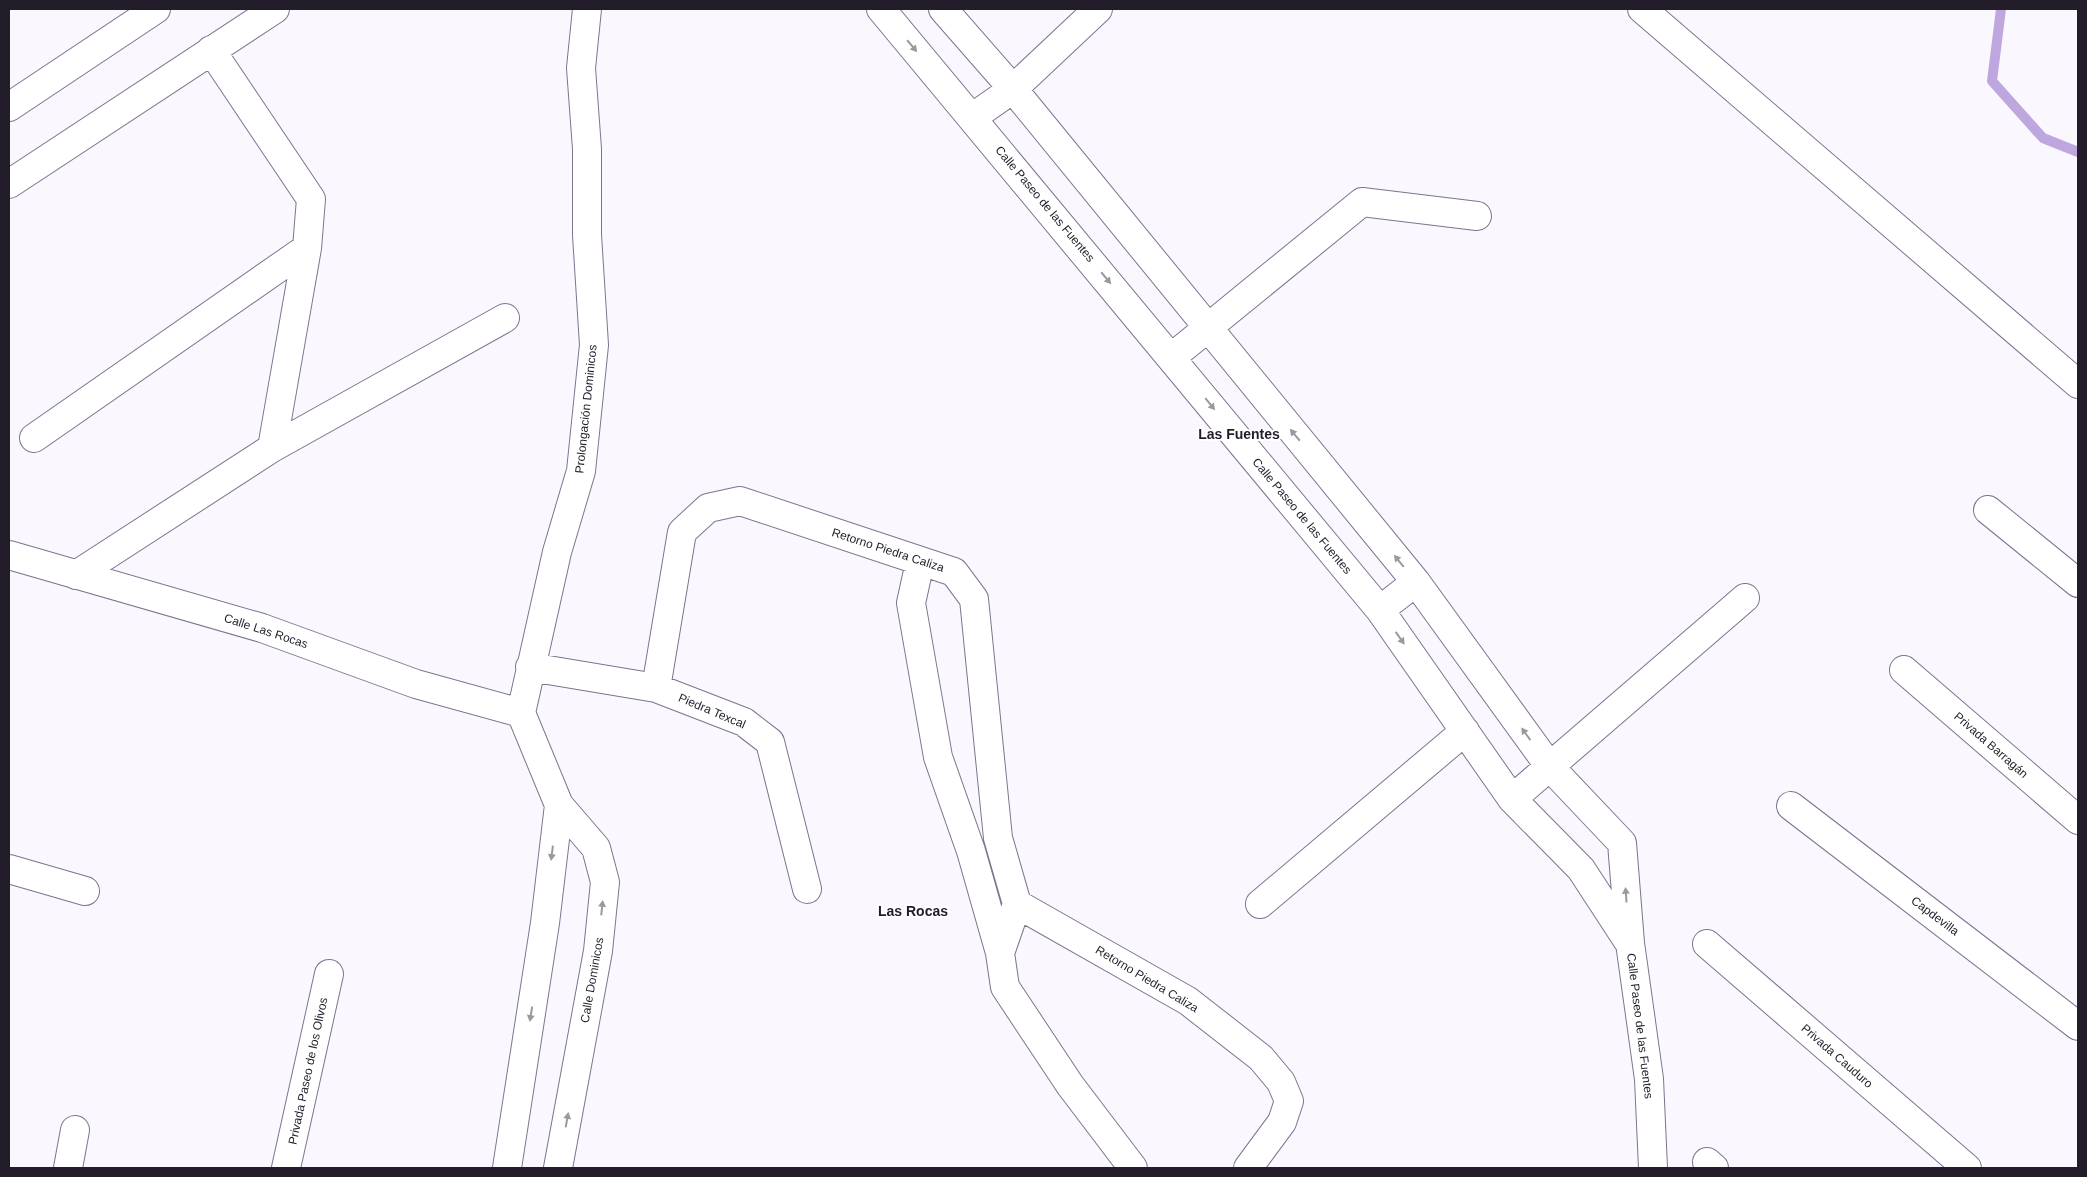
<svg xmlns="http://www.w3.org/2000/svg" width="2087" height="1177" font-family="Helvetica,sans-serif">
<rect width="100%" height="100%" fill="#faf7fe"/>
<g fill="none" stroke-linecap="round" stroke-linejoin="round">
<!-- stream -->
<path stroke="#bea6de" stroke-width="10" d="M2001,9l-9,72 51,57 35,14"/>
<!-- minor casing -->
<g stroke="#7f738f" stroke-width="30">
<path id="minor" d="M881,9l499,601 132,189 69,70 47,72
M943,9l70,80 403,493 134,185 72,76 8,100 19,136 4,89
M1642,9l436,375
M211,50l100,149 -4,49 -35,200
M9,107l147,-98
M973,117l40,-28 85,-80
M9,184l266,-175
M1172,357l190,-155 115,14
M34,438l273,-190
M1988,510l90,73
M9,555l253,73 154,56 105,29
M920,562l-9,41 27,154 33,94 29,102
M76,575l196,-127 233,-130
M1380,610l36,-28
M530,667l126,21 88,34 26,20 37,147
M1904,670l174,150
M656,688l26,-156 26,-24 32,-7 214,71 20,27 24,239 19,66 -17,49 5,34 65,98 63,83
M521,713l36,-161 24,-81 13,-126 -7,-110v-86l-6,-81 6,-59
M521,713l38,92 37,43 9,34 -7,69 -40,217
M1512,799l233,-201
M1791,806l287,220
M9,869l76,22
M1017,904l171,97 73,57 20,24 8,19 -7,21 -34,46
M1260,904l205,-173
M1707,944l260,224
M1707,1162l7,6
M68,1168l7,-38
M286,1168l43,-194
M507,1168l38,-245 14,-118"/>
</g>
<!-- minor -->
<use href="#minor" stroke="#fff" stroke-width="28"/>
</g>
<!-- one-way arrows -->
<defs><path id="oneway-solid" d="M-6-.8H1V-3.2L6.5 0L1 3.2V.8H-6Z" transform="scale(1.25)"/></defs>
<g fill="#9c999e">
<use href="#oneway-solid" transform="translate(912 46) rotate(50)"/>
<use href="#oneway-solid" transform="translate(1106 278) rotate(50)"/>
<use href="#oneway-solid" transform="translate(1210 404) rotate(51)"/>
<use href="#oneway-solid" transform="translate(1295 435) rotate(-130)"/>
<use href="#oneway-solid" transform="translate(1399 561) rotate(-129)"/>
<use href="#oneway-solid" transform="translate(1400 638) rotate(55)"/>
<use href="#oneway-solid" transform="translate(1526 734) rotate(-126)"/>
<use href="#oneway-solid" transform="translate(552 853) rotate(97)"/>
<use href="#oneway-solid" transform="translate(1626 895) rotate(-94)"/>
<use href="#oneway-solid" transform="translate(602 908) rotate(-84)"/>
<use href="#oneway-solid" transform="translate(531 1014) rotate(99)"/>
<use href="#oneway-solid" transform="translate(567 1120) rotate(-80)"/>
</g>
<g text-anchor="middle" stroke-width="4" stroke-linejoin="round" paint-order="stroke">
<!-- street labels -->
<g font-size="12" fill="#221d28" stroke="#fff">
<text transform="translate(1045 204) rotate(50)" y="4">Calle Paseo de las Fuentes</text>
<text transform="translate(586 409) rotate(-84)" y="4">Prolongación Dominicos</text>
<text transform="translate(1302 516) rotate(50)" y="4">Calle Paseo de las Fuentes</text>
<text transform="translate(888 550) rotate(18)" y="4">Retorno Piedra Caliza</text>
<text transform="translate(266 631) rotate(18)" y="4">Calle Las Rocas</text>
<text transform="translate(712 711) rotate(23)" y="4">Piedra Texcal</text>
<text transform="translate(1991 745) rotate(41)" y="4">Privada Barragán</text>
<text transform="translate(1935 916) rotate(37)" y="4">Capdevilla</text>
<text transform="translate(1147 979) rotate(31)" y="4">Retorno Piedra Caliza</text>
<text transform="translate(592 980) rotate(-80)" y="4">Calle Dominicos</text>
<text transform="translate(1640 1026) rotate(83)" y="4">Calle Paseo de las Fuentes</text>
<text transform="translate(1837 1056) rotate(41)" y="4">Privada Cauduro</text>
<text transform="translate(308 1071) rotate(-78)" y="4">Privada Paseo de los Olivos</text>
</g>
<!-- neighbourhood labels -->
<g font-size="14" font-weight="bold" fill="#221d28" stroke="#fff">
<text x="1239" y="439">Las Fuentes</text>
<text x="913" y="916">Las Rocas</text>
</g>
</g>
<!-- border -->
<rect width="2087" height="1177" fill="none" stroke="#221d28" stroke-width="20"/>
</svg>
